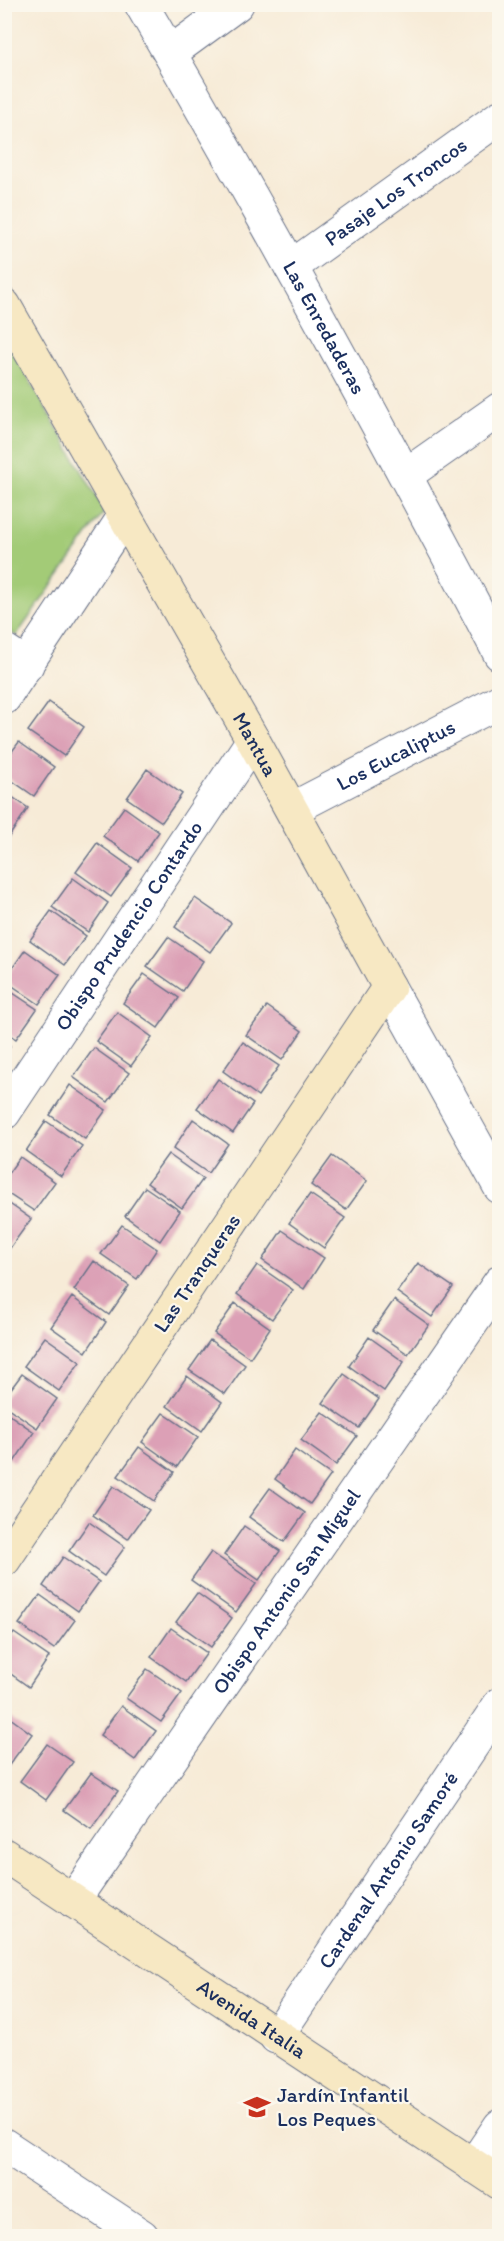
<svg xmlns="http://www.w3.org/2000/svg" width="504" height="2241" font-family="Itim,sans-serif">
<rect width="100%" height="100%" fill="#fbf7ec"/>
<filter id="ink" filterUnits="userSpaceOnUse"><feTurbulence type="fractalNoise" baseFrequency=".0167" numOctaves="2"/><feDisplacementMap in="SourceGraphic" scale="12" xChannelSelector="R" yChannelSelector="G"/><feConvolveMatrix kernelMatrix="1 2 1 2 8 2 1 2 1" color-interpolation-filters="sRGB"/></filter>
<filter id="wash" filterUnits="userSpaceOnUse"><feTurbulence type="fractalNoise" baseFrequency=".008" numOctaves="4" result="noise"/><feDisplacementMap in="SourceGraphic" scale="24" xChannelSelector="R" yChannelSelector="G"/><feGaussianBlur stdDeviation="1.35" result="paint"/><feColorMatrix in="noise" values="0 0 0 0 0 0 0 0 0 0 0 0 0 0 0 0 0 1.4 0 .05"/><feComposite in="paint" operator="in"/></filter>
<g filter="url(#wash)">
<rect width="100%" height="100%" fill="#f7ebd7"/>
<!-- green -->
<path fill="#a3cb77" stroke="#5f7d6a" stroke-width="1.5" d="M4,336l101,175 -89,125 -12,-9z"/>
<g id="blocks">
<!-- building -->
<path fill="#dca0b6" d="M49,702l35,25 -20,29 -36,-25z
M19,742l35,25 -20,29 -30,-21v-13z
M147,769l35,25 -20,28 -35,-24z
M5,792l23,16 -20,30 -3,-3z
M124,807l35,25 -21,29 -35,-25z
M97,843l35,25 -21,29 -35,-25z
M73,878l35,25 -20,29 -36,-25z
M195,898l36,25 -21,29 -35,-25z
M51,911l35,25 -21,29 -35,-25z
M168,937l35,24 -20,30 -36,-25z
M25,950l35,25 -21,29 -35,-24z
M144,974l35,24 -21,30 -35,-25z
M4,987l33,22 -21,30 -12,-8z
M267,1006l35,25 -20,29 -36,-25z
M117,1012l35,25 -21,29 -35,-25z
M243,1042l36,24 -21,30 -35,-25z
M4,1043l6,4 -6,8z
M94,1048l35,25 -21,29 -35,-25z
M218,1079l35,25 -20,29 -36,-25z
M70,1085l36,25 -21,29 -35,-24z
M193,1119l35,25 -20,29 -35,-24z
M46,1121l36,25 -21,30 -35,-25z
M168,1154l35,25 -21,29 -35,-25z
M332,1156l35,25 -21,29 -35,-25z
M20,1157l35,25 -21,29 -30,-20v-12z
M145,1187l35,24 -20,30 -35,-25z
M310,1194l35,24 -21,30 -35,-25z
M4,1200l27,19 -21,29 -6,-4z
M122,1225l35,24 -20,30 -36,-25z
M282,1230l42,28 -20,31 -42,-29z
M94,1261l35,25 -20,29 -35,-25z
M418,1263l35,24 -21,30 -35,-25z
M257,1265l36,25 -21,29 -35,-25z
M72,1297l34,25 -20,30 -35,-25z
M394,1300l35,25 -21,29 -35,-24z
M235,1303l35,25 -20,30 -36,-25z
M45,1337l35,25 -21,29 -35,-25z
M369,1337l35,25 -20,29 -35,-25z
M210,1340l35,25 -20,29 -36,-24z
M22,1374l35,25 -20,29 -33,-23v-7z
M344,1374l35,25 -20,29 -36,-25z
M187,1376l35,26 -20,29 -35,-25z
M4,1411l30,21 -20,30 -10,-7z
M322,1412l35,24 -21,29 -35,-25z
M163,1413l35,24 -21,30 -35,-25z
M139,1447l35,25 -20,29 -36,-25z
M295,1450l36,25 -21,29 -35,-25z
M113,1486l36,24 -21,29 -35,-24z
M270,1488l35,25 -21,29 -35,-25z
M89,1522l36,25 -21,29 -35,-25z
M244,1526l36,25 -21,29 -35,-25z
M211,1552l45,32 -20,28 -45,-32z
M63,1557l36,25 -21,29 -35,-25z
M197,1593l35,25 -21,29 -35,-25z
M40,1595l35,25 -21,29 -35,-25z
M171,1628l36,25 -21,29 -35,-25z
M14,1633l35,24 -20,30 -25,-18v-23z
M147,1669l35,24 -21,29 -35,-24z
M121,1706l35,25 -21,29 -35,-25z
M6,1715l26,19 -28,38v-55z
M47,1744l26,18 -27,38 -26,-19z
M91,1773l27,18 -27,38 -27,-19z"/>
</g>
</g>
<g filter="url(#ink)">
<use href="#blocks" fill-opacity="0" stroke="#687188" stroke-width="1.5"/>
<g fill="none" stroke-linecap="round" stroke-linejoin="round">
<!-- street casing -->
<g stroke="#687188" stroke-width="35">
<g id="street">
<path id="s1" d="M141,4c125,214 244,431 359,650"/>
<path d="M170,53l67,-49"/>
<path id="s2" d="M291,267l209,-150"/>
<path d="M406,475l94,-66"/>
<path d="M4,650l23,15"/>
<path d="M4,698l120,-181"/>
<path id="s3" d="M292,809l208,-108"/>
<path d="M389,987l111,200"/>
<path id="s4" d="M4,1113l249,-373"/>
<path id="s5" d="M73,1901l427,-619"/>
<path id="s6" d="M276,2037l224,-333"/>
<path d="M4,2145l138,91"/>
<path d="M473,2166l27,-40"/>
</g>
</g>
<!-- secondary casing -->
<g stroke="#687188" stroke-width="35">
<g id="secondary">
<path id="s7" d="M4,305l249,435 136,247 -385,573"/>
<path id="s8" d="M4,1855l496,328"/>
</g>
</g>
<!-- street -->
<use href="#street" stroke="#fff" stroke-width="33"/>
<!-- secondary -->
<use href="#secondary" stroke="#f7e8c3" stroke-width="33"/>
</g>
</g>
<!-- icons -->
<defs>
<g id="school-bare" transform="scale(2.07)"><path d="M0-5L7-2L0 1L-7-2ZM-4 1L0 2.5L4 1V4Q0 6-4 4Z" fill="#c8321e" stroke="#fbf7ec" stroke-width="2.5" paint-order="stroke"/></g>
</defs>
<g fill-rule="evenodd">
<use href="#school-bare" x="257" y="2107"/>
</g>
<g text-anchor="middle" stroke-width="4.5" stroke-linejoin="round" paint-order="stroke">
<!-- street labels -->
<g font-size="21" fill="#1b2f5e" stroke="#fbf7ec">
<text dy="7" stroke="none"><textPath href="#s2" startOffset="129">Pasaje Los Troncos</textPath></text>
<text dy="7" stroke="none"><textPath href="#s1" startOffset="372">Las Enredaderas</textPath></text>
<text dy="7" stroke="none"><textPath href="#s7" startOffset="506">Mantua</textPath></text>
<text dy="7" stroke="none"><textPath href="#s3" startOffset="117">Los Eucaliptus</textPath></text>
<text dy="7" stroke="none"><textPath href="#s4" startOffset="225">Obispo Prudencio Contardo</textPath></text>
<text transform="translate(197 1273) rotate(-56)" y="7">Las Tranqueras</text>
<text dy="7" stroke="none"><textPath href="#s5" startOffset="376">Obispo Antonio San Miguel</textPath></text>
<text dy="7" stroke="none"><textPath href="#s6" startOffset="201">Cardenal Antonio Samoré</textPath></text>
<text dy="7" stroke="none"><textPath href="#s8" startOffset="297">Avenida Italia</textPath></text>
</g>
<!-- poi labels -->
<g font-size="21" fill="#1b2f5e" stroke="#fbf7ec" text-anchor="start">
<text x="277" y="2102">Jardín Infantil<tspan x="277" dy="24">Los Peques</tspan></text>
</g>
</g>
<!-- margin -->
<rect width="504" height="2241" fill="none" stroke="#fbf7ec" stroke-width="24"/>
</svg>
